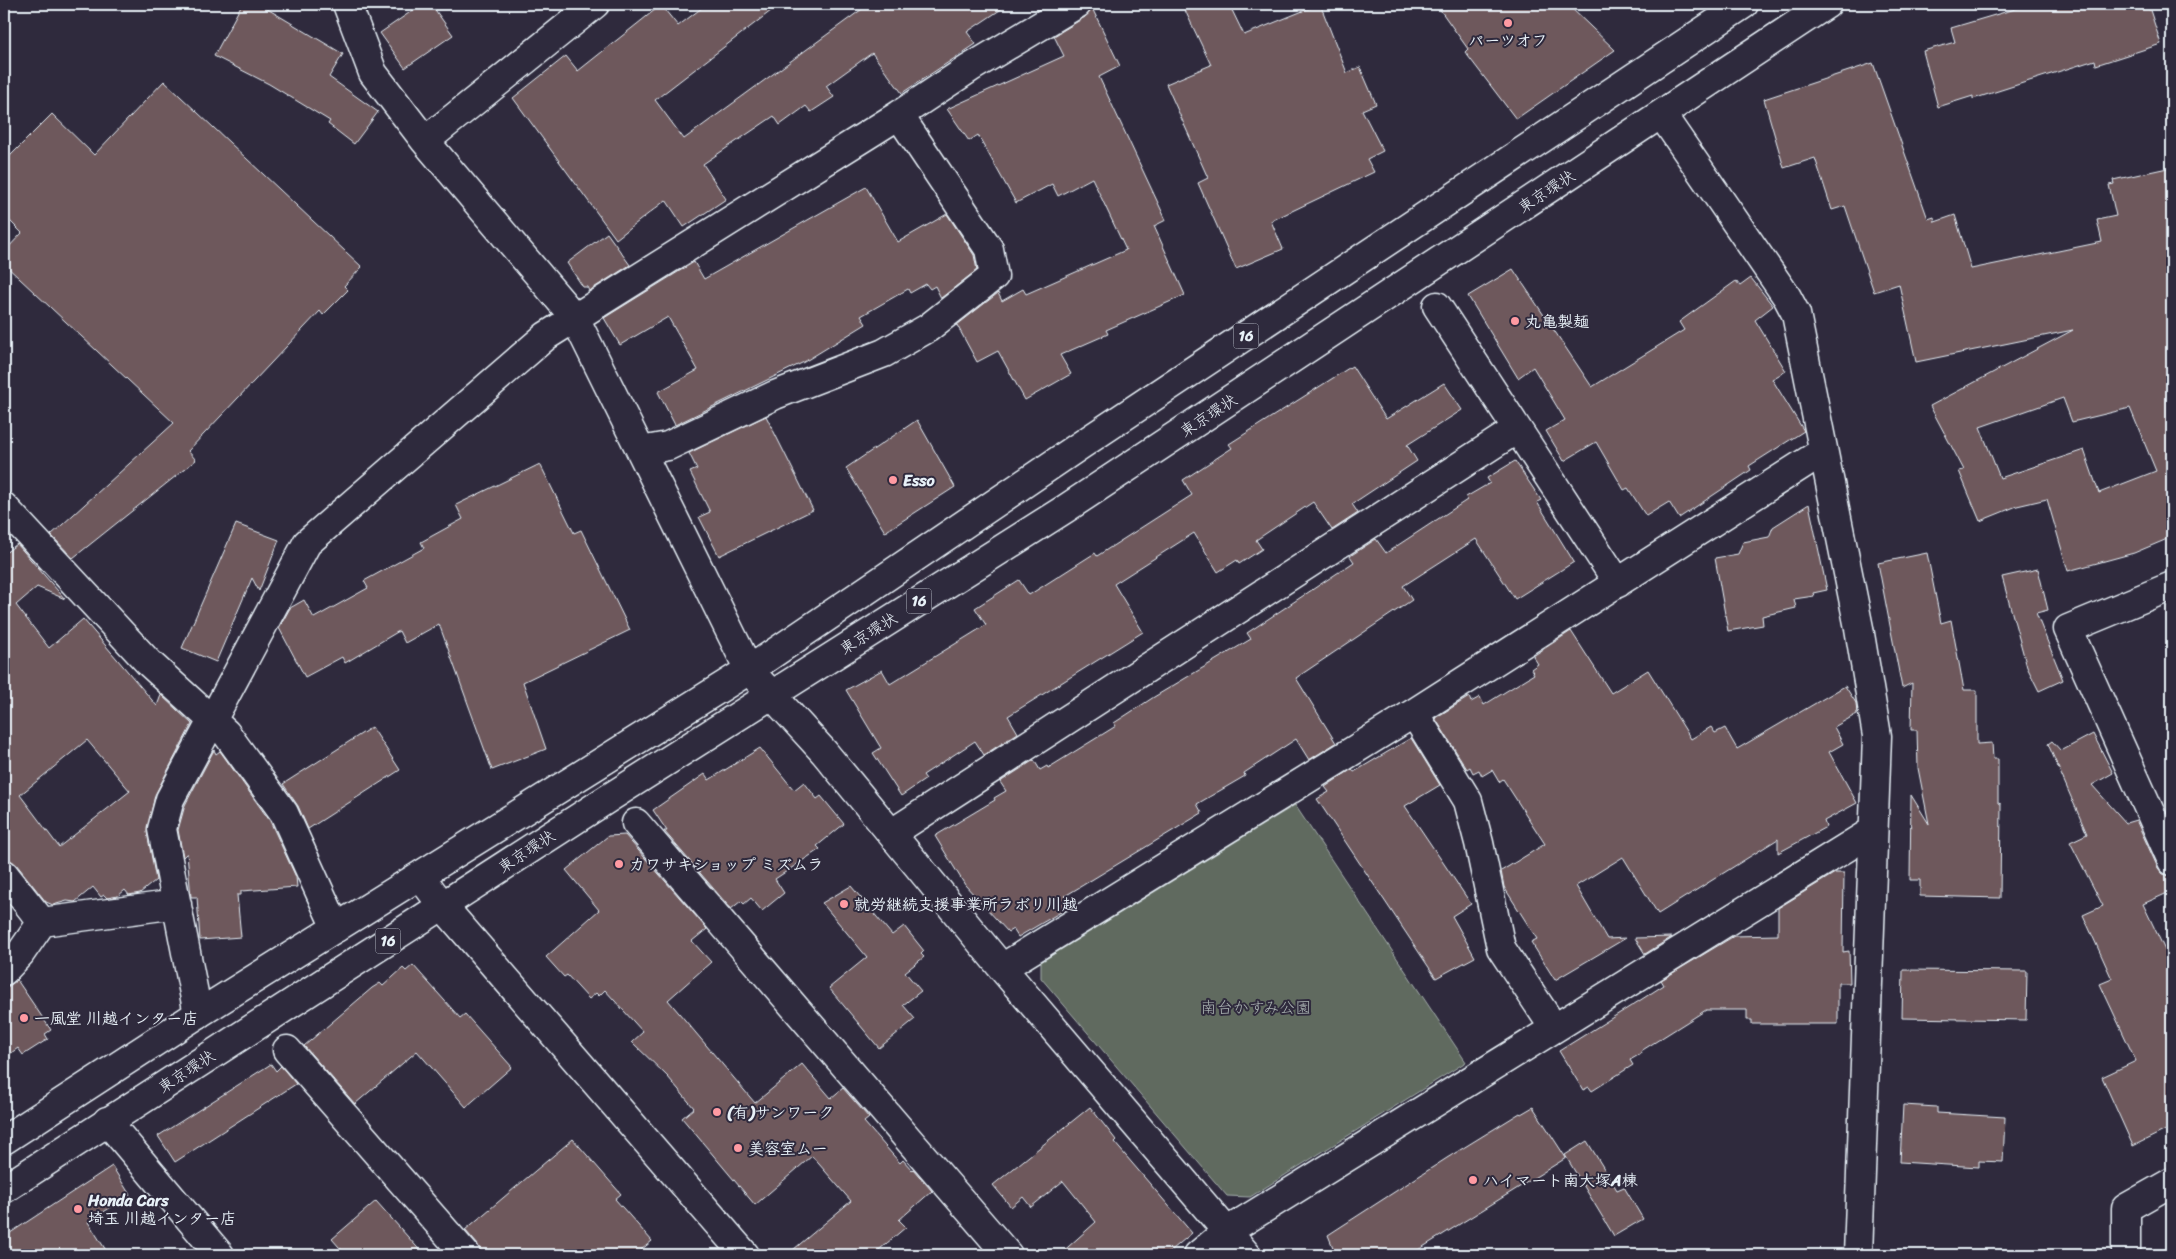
<svg xmlns="http://www.w3.org/2000/svg" width="2176" height="1259" font-family="Sriracha,'Klee One',sans-serif">
<rect width="100%" height="100%" fill="#2f2a3d"/>
<filter id="ink" filterUnits="userSpaceOnUse"><feTurbulence type="fractalNoise" baseFrequency=".02" numOctaves="2"/><feDisplacementMap in="SourceGraphic" scale="10" xChannelSelector="R" yChannelSelector="G"/><feConvolveMatrix kernelMatrix="1 2 1 2 8 2 1 2 1" color-interpolation-filters="sRGB"/></filter>
<g filter="url(#ink)">
<!-- green -->
<path fill="#606a5f" stroke="#a4aeac" d="M1295,805l171,257 -216,135 -23,-1 -186,-218v-16z"/>
<!-- building -->
<path fill="#6e585c" stroke="#e8f1f8" fill-rule="evenodd" d="M242,4h17l84,50 -14,23 49,35 -24,32 -26,-20 2,-3 -61,-37 -55,-28z
M422,4h9l22,31 -48,33 -25,-35z
M707,4h73l-125,96 29,39 185,-135h140l-42,28 9,12 -74,49 -30,-40 -46,33 8,11 -23,15 -5,-6 -26,19 -6,-9 -71,48 23,35 -42,28 -18,-27 -50,39 -103,-141 53,-42 12,15 83,-66 17,21z
M1182,4h47l15,31 76,-31 27,69 13,-6 16,37 -14,6 21,41 -16,8 7,13 -103,49 12,28 -47,20 -38,-86 10,-5 -42,-94 45,-19z
M1436,4h131l48,46 -99,69 -51,-67 3,-3z
M2032,4h116l13,40 -65,21 -1,-5 -122,39v-3l-35,11 -15,-56 32,-9 -4,-14z
M1092,8l28,58 -21,11 67,143 -12,6 31,69 -79,35 2,4 -48,21 11,19 -46,26 -27,-49 -21,11 -20,-37 41,-32 4,8 21,-12 3,5 100,-44 -34,-72 -34,18 -6,-12 -36,19 -38,-68 -9,6 -22,-32 117,-53 -10,-20 31,-19z
M1873,63l55,156 6,-2 1,5 20,-7 16,54 131,-27 -5,-22 19,-4 -7,-31 5,-1 -1,-4 59,-13v370l-38,16 -66,18 -21,-72 -30,7 -37,15 -21,-50 5,-1 -34,-64 143,-76 -157,32 -17,-78 -25,8 -29,-86 -13,4 -17,-52 -31,10 -20,-69zM2063,398l9,24 58,-14 26,63 -57,22 -15,-43 -84,28 -20,-51z
M164,81l198,186 -18,19 4,4 -25,25 -3,-4 -132,140 8,9 -123,98 -22,-23 123,-112 -170,-159v-12l18,-19 -18,-18v-53l48,-48 42,41z
M866,187l32,55 49,-28 27,41 3,15 -36,28 -6,-12 -5,3 -4,-5 -16,9 -2,-4 -47,27 5,8 -62,38 -129,63 -17,-33 40,-22 -30,-53 -48,28 -16,-27 90,-56 10,17z
M607,233l23,32 -41,26 -2,-4h-4l-16,-24z
M1513,269l79,118 92,-57 -5,-8 57,-41 4,5 11,-8 22,28 -18,14 31,51 -14,8 32,52 -55,35 2,4 -72,48 -10,-16 -23,14 -18,-28 -4,2 -28,-48 -32,19 -18,-30 19,-11 -32,-53 -15,11 -50,-82z
M1352,366l34,53 58,-36 18,27 -55,35 10,16 -65,43 6,9 -26,17 -19,-28 -57,38 6,9 -23,15 -2,-4 -19,12 -24,-39 -80,51 29,48 -135,84 10,17 -34,22 -9,-14 -52,34 3,4 -25,17 -28,-43 8,-5 -35,-58 36,-20 8,14 96,-59 -11,-17 44,-28 10,15 66,-42 2,3 95,-61 -9,-15 49,-32 -3,-4z
M766,416l47,94 -94,46 -20,-39 11,-5 -20,-40 7,-3 -8,-16z
M917,420l38,67 -70,45 -39,-64z
M1515,461l26,39 -4,2 37,60 -59,37 -39,-60 -73,47 9,14 -116,78 40,65 -27,17 -13,-21 -52,34 1,3 -48,28 5,9 -137,83 6,10 -53,31 -5,-8 -5,3 -43,-47 -30,-49 60,-36 -1,-2 12,-7 -6,-9 34,-22 6,10 7,-4 1,2 68,-42 -2,-3 40,-26 97,-58 -4,-6 107,-71 -4,-6 26,-17 10,14 81,-53 -1,-3 24,-14 -3,-5z
M540,464l34,69 7,-3 49,100 -107,52 23,67 -54,21 -53,-146 -34,19 -6,-12 -54,32 -3,-6 -37,20 -26,-49 11,-20 14,-8 10,18 54,-30 -4,-7 60,-33 -3,-6 42,-23 -7,-14z
M1809,504l18,86 -14,3 1,3 -20,3 2,9 -34,8 1,9 -35,6 -13,-73 23,-4 5,-12 26,-5 4,-10z
M236,524l43,16 -20,51 -7,-13 -36,84 -34,-14z
M17,544l48,55 -28,-12 -21,18 33,43 34,-29 74,87 4,-11 31,29 -37,71 -8,37 9,48 -16,13 -11,2 -4,-5 -7,6 -11,2 -3,-3 -3,2 -8,-10 -18,15 -8,-1 -14,4 -7,-3 -30,-38 -12,-5v-305zM87,740l43,51 -71,56 -39,-52z
M1927,553l14,70 10,-3 13,70h13v54l15,-1 1,16h5v44l3,1 -1,94 -80,-2v-16h-10l1,-85 18,29 -11,-56 -1,-38h-6l1,-47 -10,5 -24,-125z
M2038,569l10,41 -12,3 27,67 -24,11 -12,-24 -25,-90z
M1571,631l40,62 37,-23 43,69 20,-12 4,6 10,-5 12,21 108,-63 11,17 1,11 -23,13 9,17 -14,8 28,51 -33,18 2,6 -48,26v-14l-120,75 -35,-57 -47,29 31,53 19,-1 -71,42 -24,-38 6,-3 -33,-52 -3,-16 44,-27 -42,-65 -4,3 -7,-12 -10,6 -3,-6 -6,3 -3,-6 -3,2 -32,-51 34,-21 2,5 9,-5 4,8 50,-31 -3,-5 7,-5 -5,-8z
M372,727l28,43 -92,59 -10,-23 -15,-22z
M2093,734l20,39 -21,12 34,38 10,-3 22,48 5,6 9,2v15l-29,13 29,61v162l-39,19 -31,-69 34,-16 -36,-77 12,-5 -29,-64 20,-9 -33,-64 17,-8 -39,-90 4,-3 9,10z
M1411,738l29,47 -35,21 66,98 -19,12 23,41 -39,21 -119,-179 12,-7 -4,-5 27,-18 2,3z
M760,748l34,42 10,-8 13,17 4,-3 23,28 -27,22 3,3 -45,30 9,14 -22,18 -11,-13 -7,6 -3,-3 -10,8 -67,-78h3l-14,-21 52,-36 4,6z
M214,750l2,4 4,-3 50,70 26,56 1,10 -56,4v4h-4l4,42 -41,3 -3,-43h-6l-4,-44 -4,4 -5,-27 7,-25z
M625,835l82,94 -15,12 19,21 -43,38 87,103 47,-39 29,34 12,-10 26,30 -5,4 36,41 3,-3 9,10 1,-1 19,22 -33,29 7,7 -33,28h-86l64,-54 -39,-45 -57,49 -73,-87 12,-10 -26,-31 -36,-35 11,-10 -38,-42 -6,6 -3,-3 -7,6 -22,-24 -3,2 -18,-20 53,-47 -33,-40 42,-34z
M1835,873h9l-1,79 6,-1 1,32h-12v41h-86v-4h-5v-10h-41l-65,41 1,2 -12,7 3,5 -41,26 -3,-4 -6,3 -24,-39 80,-50 25,-16 -3,-5 73,-44 44,-1v-27z
M851,886l41,49 12,-9 20,25 -3,3 3,3 -19,15 16,19 -18,14 12,14 -36,29 -50,-60 38,-31 -45,-54z
M1672,937l-27,17 -10,-16z
M413,965l47,53 5,-4 47,53 -46,40 -49,-56 -62,53 -51,-58 68,-58 8,-5 3,3 20,-18 3,3z
M1903,970l124,1 -1,49 -124,-2z
M17,980l34,50 -6,4 3,5 -25,16 -5,-7 -14,10v-72h5z
M271,1064l5,7 5,-5 15,18 -121,78 -17,-26z
M1903,1105l34,2v6l68,4 -2,45 -24,-1v6l-79,-5z
M1090,1107l26,33 -2,2 78,91 -26,22h-107l37,-33 -33,-41 -32,26 -8,-10 -12,10 -18,-22z
M1533,1107l33,51 -156,97h-74l-8,-20 119,-77 73,-45 1,1z
M573,1139l48,55 -6,5 37,42 -17,14h-154l-3,-10 -13,-15z
M1587,1141l30,49 7,-3 19,32 -29,17 -49,-81z
M112,1166l18,29 -42,27 21,33h-105v-18z
M376,1201l48,54h-78l-14,-16z"/>
<g fill="none" stroke-linecap="round" stroke-linejoin="round">
<!-- street casing -->
<g stroke="#e8f1f8" stroke-width="31">
<path id="street" d="M347,4l26,69 52,68 150,177 174,352 75,82 178,216 245,287
M425,141l170,-137
M1437,306l181,277
M641,451l27,-5 107,-51 109,-42 44,-25 66,-52 -5,-27 -90,-134
M4,507l144,155 78,71 58,80 52,115
M2172,586l-104,43 104,232
M1414,713l54,88 11,42 22,105 53,80
M636,823l372,432
M892,833l625,-404
M4,874l38,48
M1002,968l412,-255 408,-261
M4,971l16,-17 22,-32 135,-18
M198,1014l-36,-185 8,-30 137,-256 239,-207 353,-221 71,-47 107,-64
M287,1050l179,205
M107,1121l113,134
M1198,1255l28,-23 647,-401
M2126,1255v-47l46,-26"/>
</g>
<!-- secondary casing -->
<g stroke="#e8f1f8" stroke-width="31">
<path id="secondary" d="M1662,115l125,182 9,17 63,314 18,108 -19,519
M420,876l22,29 303,350"/>
</g>
<!-- highway casing -->
<g stroke="#e8f1f8" stroke-width="31">
<path id="highway" d="M4,1140l194,-126 551,-344 332,-225 663,-441
M4,1189l608,-393 453,-287 762,-505"/>
</g>
<!-- street -->
<use href="#street" stroke="#2f2a3d" stroke-width="28"/>
<!-- secondary -->
<use href="#secondary" stroke="#2f2a3d" stroke-width="28"/>
<!-- highway -->
<use href="#highway" stroke="#2f2a3d" stroke-width="28"/>
</g>
</g>
<!-- markers -->
<g fill="#ff9aa2" stroke="#2f2a3d" stroke-width="2">
<circle cx="1508" cy="23" r="5"/>
<circle cx="1515" cy="321" r="5"/>
<circle cx="893" cy="480" r="5"/>
<circle cx="619" cy="864" r="5"/>
<circle cx="844" cy="904" r="5"/>
<circle cx="24" cy="1018" r="5"/>
<circle cx="717" cy="1112" r="5"/>
<circle cx="738" cy="1148" r="5"/>
<circle cx="1473" cy="1180" r="5"/>
<circle cx="78" cy="1209" r="5"/>
</g>
<g text-anchor="middle" stroke-width="4" stroke-linejoin="round" paint-order="stroke">
<!-- shield labels -->
<g fill="#2f2a3d" stroke="#b0b5c0" stroke-width="1">
<rect x="1233.5" y="323.5" width="25" height="25" rx="4"/>
<rect x="906.5" y="588.5" width="25" height="25" rx="4"/>
<rect x="375.5" y="928.5" width="25" height="25" rx="4"/>
</g>
<g font-size="15" font-weight="bold" fill="#e8f1f8">
<text x="1246" y="341">16</text>
<text x="919" y="606">16</text>
<text x="388" y="946">16</text>
</g>
<!-- poi labels -->
<g font-size="16" font-weight="bold" fill="#e8f1f8" stroke="#2f2a3d" text-anchor="start">
<text x="1508" y="46" text-anchor="middle">パーツオフ</text>
<text x="1525" y="327">丸亀製麺</text>
<text x="903" y="486">Esso</text>
<text x="629" y="870">カワサキショップ ミズムラ</text>
<text x="854" y="910">就労継続支援事業所ラボリ川越</text>
<text x="34" y="1024">一風堂 川越インター店</text>
<text x="727" y="1118">(有)サンワーク</text>
<text x="748" y="1154">美容室ムー</text>
<text x="1483" y="1186">ハイマート南大塚A棟</text>
<text x="88" y="1206">Honda Cars<tspan x="88" dy="18">埼玉 川越インター店</tspan></text>
</g>
<!-- street labels -->
<g font-size="16" fill="#e8f1f8" stroke="#2f2a3d">
<text transform="translate(1546 191) rotate(-33)" y="6">東京環状</text>
<text transform="translate(1208 415) rotate(-33)" y="6">東京環状</text>
<text transform="translate(868 633) rotate(-32)" y="6">東京環状</text>
<text transform="translate(526 851) rotate(-33)" y="6">東京環状</text>
<text transform="translate(186 1071) rotate(-33)" y="6">東京環状</text>
</g>
<!-- park labels -->
<g font-size="16" fill="#abb4b3" stroke="#2f2a3d">
<text x="1256" y="1013">南台かすみ公園</text>
</g>
</g>
<!-- margin -->
<rect width="2176" height="1259" fill="none" stroke="#2f2a3d" stroke-width="20"/>
<rect x="10" y="10" width="2156" height="1239" fill="none" stroke="#e8f1f8" stroke-width="2" filter="url(#ink)"/>
</svg>
